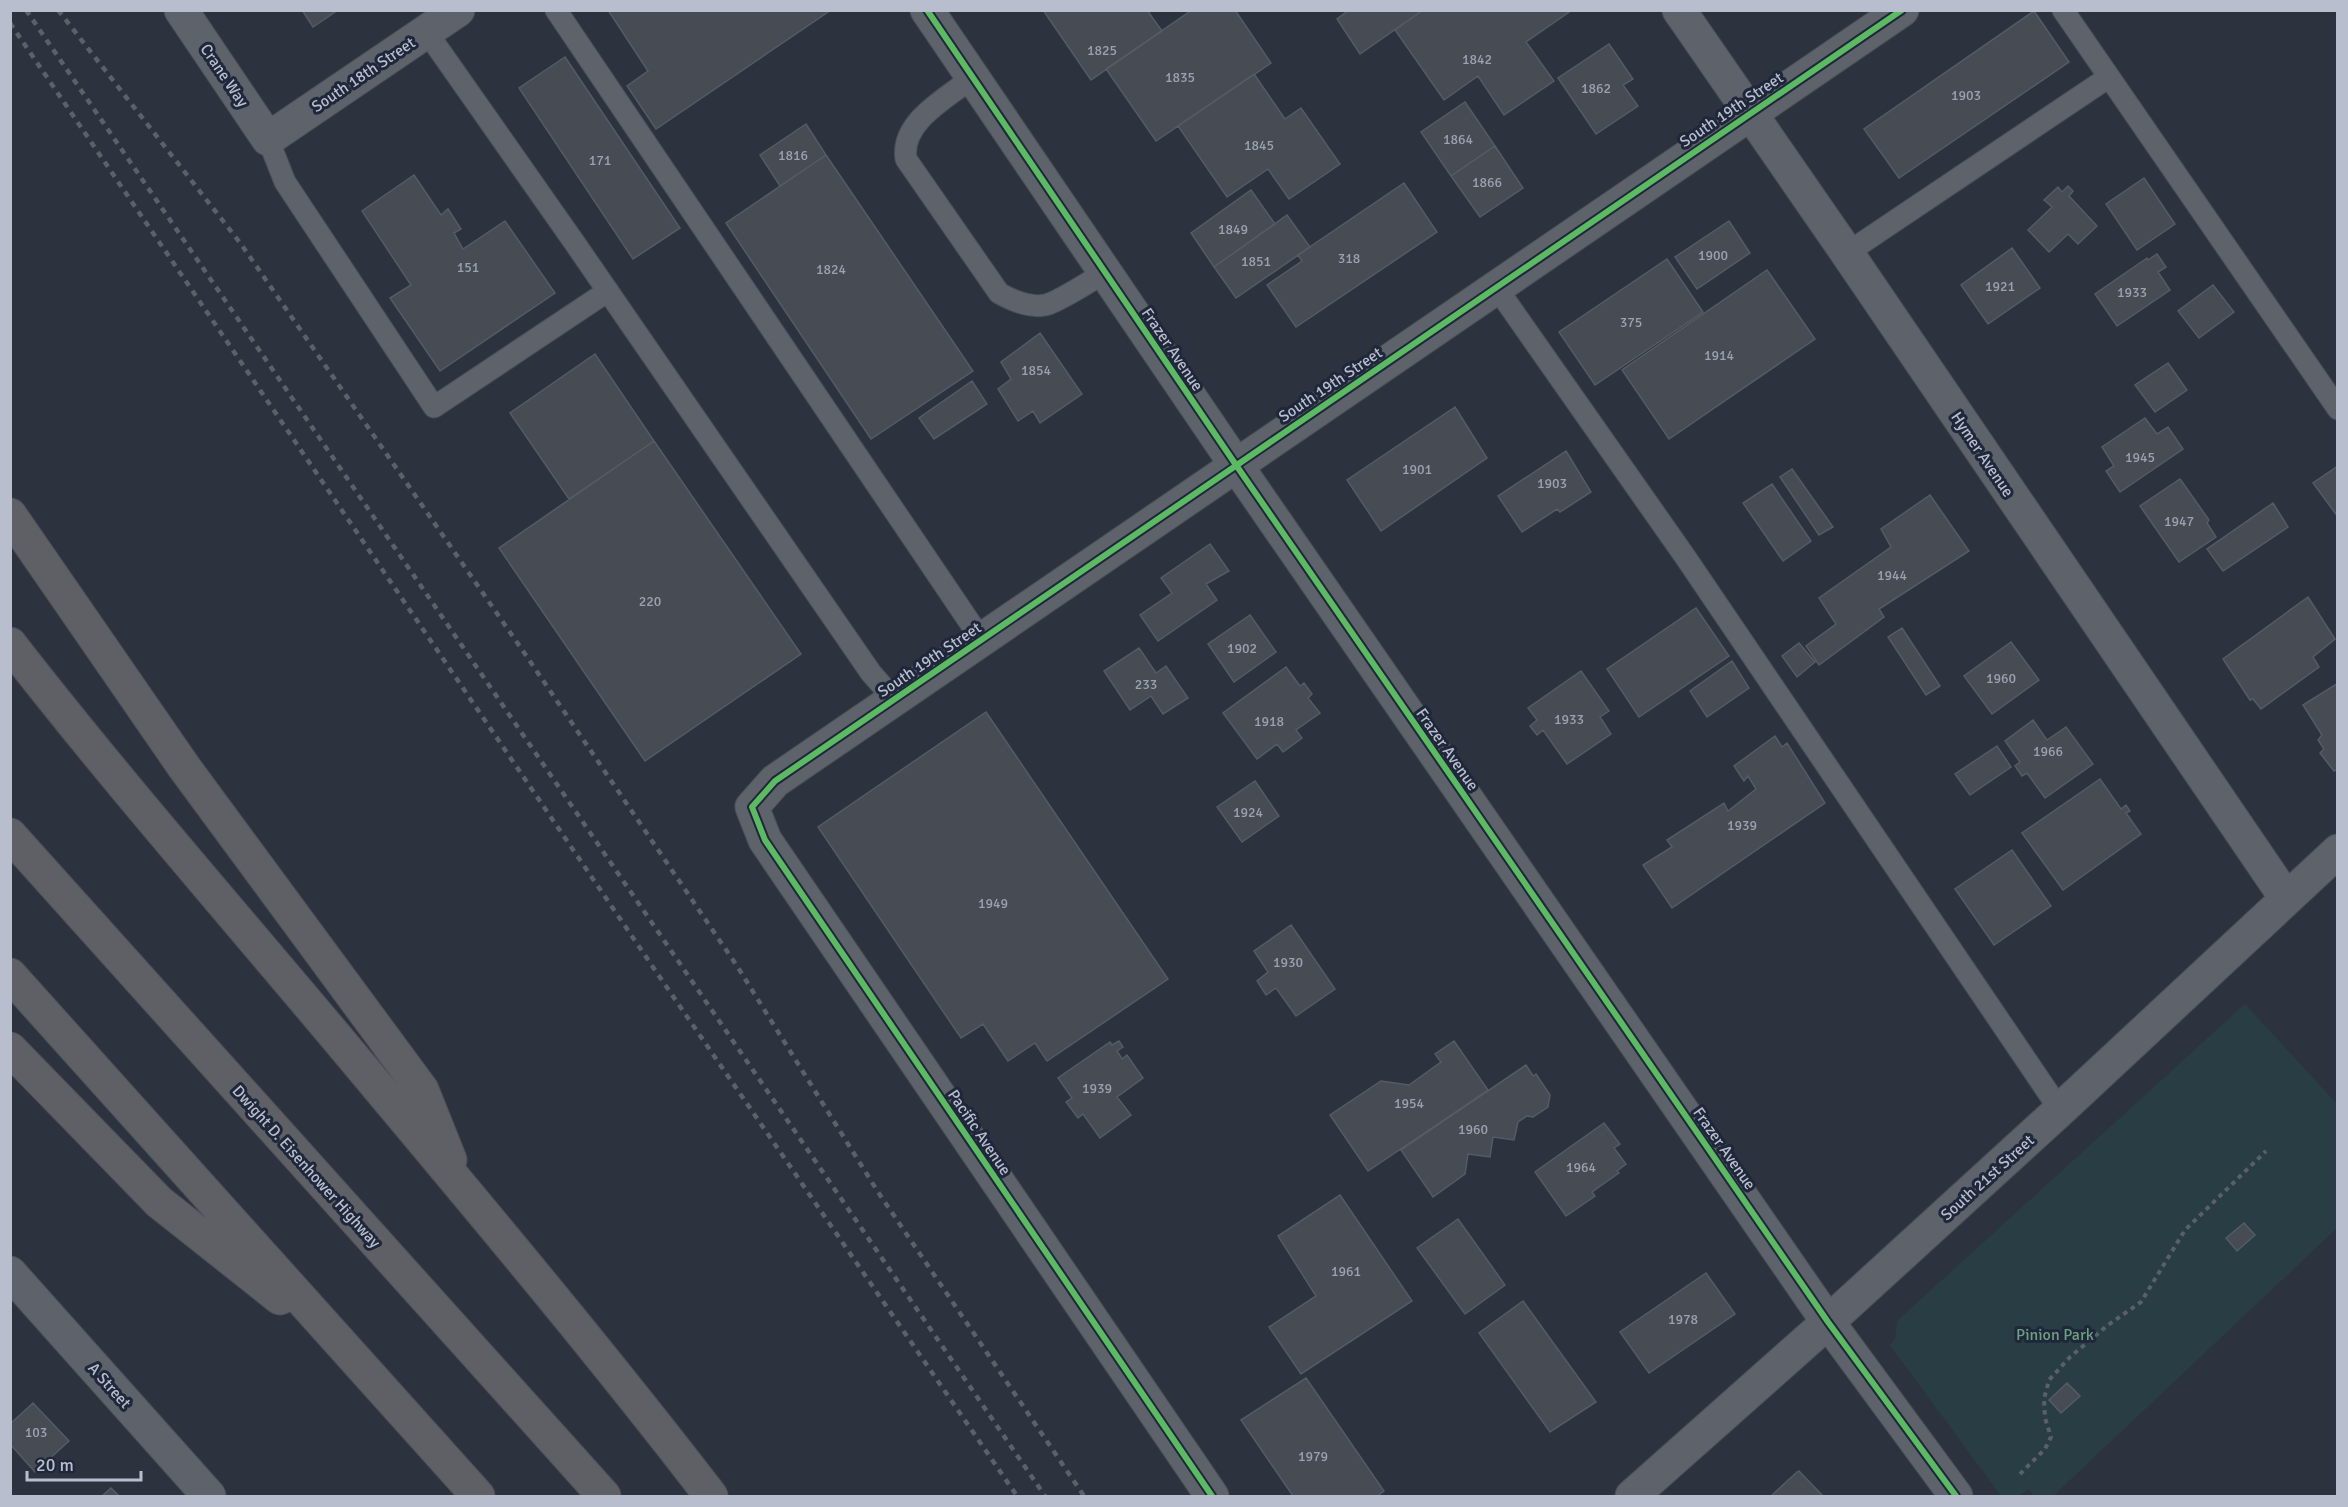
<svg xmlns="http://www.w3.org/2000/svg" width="2348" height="1507" font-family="Signika,sans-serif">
<rect width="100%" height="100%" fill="#2d333e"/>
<!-- green -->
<path fill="#293d45" d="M2245,1004l92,100v124l-284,268h-19l-5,-7 -10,7h-18l-111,-151 5,-6 2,-18z"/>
<!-- building -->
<path fill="#464b54" stroke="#555b65" stroke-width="1.5" d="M302,10h36l-25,17z
M608,10h223l-175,119 -29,-43 21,-15z
M1043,10h104l15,21 -71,49z
M1192,10h43l36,53 -115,78 -50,-72z
M1349,10h74l-63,44 -23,-35z
M1423,10h149l-46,32 28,39 -50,34 -26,-39 -34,24 -49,-70z
M2034,11l35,51 -170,116 -35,-49z
M1609,44l24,35 -10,6 15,21 -42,28 -38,-56z
M565,57l115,171 -47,31 -114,-171z
M1254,74l31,45 16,-11 39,56 -51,35 -21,-30 -41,28 -49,-71z
M1465,102l30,44 -44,30 -30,-44z
M806,124l20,31 -46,31 -20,-31z
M1495,146l28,42 -43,29 -29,-41z
M826,155l147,216 -102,68 -145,-216z
M414,175l27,40 7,-6 13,20 -7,4 9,16 42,-28 50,72 -115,78 -50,-73 21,-13 -49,-74z
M2144,178l31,46 -38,26 -31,-46z
M1404,183l33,49 -141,95 -29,-42 35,-24 -4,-6z
M2068,186l5,5 -4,5 28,30 -19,18 -10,-10 -19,18 -21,-22 24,-23 -8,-7 14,-13 4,5z
M1251,190l24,34 -61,43 -23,-34z
M1287,215l23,32 -74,51 -22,-31z
M1729,221l21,32 -53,36 -22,-32z
M2012,248l28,40 -52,36 -27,-39z
M2157,254l9,13 -8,5 12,18 -53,36 -22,-32 52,-36 1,2z
M1667,259l36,53 -108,73 -36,-53z
M1767,270l48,69 -146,100 -47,-69z
M2213,285l21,27 -35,26 -21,-27z
M1040,333l42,61 -42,29 -7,-12 -15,10 -20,-32 13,-10 -10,-17z
M595,354l59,87 -85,58 -59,-86z
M2168,363l19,27 -32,22 -20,-27z
M972,381l15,23 -53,35 -15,-21z
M1455,407l32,51 -106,73 -34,-51z
M2145,418l12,16 11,-7 15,22 -63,43 -14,-21 8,-5 -12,-19z
M654,441l147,213 -156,107 -146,-213z
M1566,451l25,41 -31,20 -3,-3 -35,23 -24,-36z
M2338,466v51l-25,-34z
M1792,469l41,58 -14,8 -39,-58z
M2180,479l29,41 -2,3 9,14 -37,25 -39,-56z
M1772,484l39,57 -28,20 -40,-58z
M1930,495l39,56 -90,58 5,8 -65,48 -13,-19 30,-22 -17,-26 72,-51 -10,-18z
M2273,503l15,24 -65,44 -16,-22z
M1210,544l19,27 -23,13 11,16 -59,41 -18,-26 32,-22 -11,-15z
M2308,597l27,42 -22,18 6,10 -58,42 -8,-10 -3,1 -27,-41z
M1696,608l33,48 -90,61 -32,-48z
M1250,615l26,37 -42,30 -26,-38z
M1902,628l38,58 -14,9 -38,-58z
M2011,642l28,38 -47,34 -28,-38z
M1799,643l16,19 -18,15 -15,-21z
M1139,648l17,25 10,-7 22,32 -25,16 -12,-18 -21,14 -26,-39z
M1732,661l17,27 -42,29 -17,-26z
M1286,667l14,19 4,-3 8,11 -4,4 12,15 -24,17 6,8 -19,14 -6,-8 -20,15 -34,-46z
M1581,671l28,40 -9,6 11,17 -44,30 -24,-34 -6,5 -7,-9 7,-6 -9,-12z
M2338,683v86l-4,2 -14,-18 4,-4 -6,-9 4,-5 -19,-30z
M986,712l182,267 -121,82 -12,-18 -27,18 -25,-37 -22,14 -143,-211z
M2033,720l14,20 19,-13 27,37 -48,34 -18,-25 -5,3 -7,-10 5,-4 -15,-21z
M1775,736l7,11 5,-4 38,60 -153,105 -29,-43 29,-18 -5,-7 57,-37 4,8 28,-22 -8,-13 -4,5 -10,-15z
M1997,746l14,21 -41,28 -15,-21z
M2100,779l21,30 5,-4 4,6 -4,2 15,21 -78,56 -41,-57z
M1255,781l24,35 -37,26 -25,-35z
M2012,850l39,56 -57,39 -39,-56z
M1291,925l44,64 -39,27 -20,-28 -10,7 -9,-14 11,-9 -14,-21z
M1119,1041l4,6 -6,4 5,8 5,-4 16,23 -26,19 14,18 -31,23 -17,-24 -5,4 -12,-16 6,-4 -14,-20 52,-36 2,3z
M1454,1041l34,49 -120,81 -38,-56 51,-34 28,4 32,-23 -6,-8z
M1526,1065l7,11 3,-2 14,21 -2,12 -15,10 -6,-1 -9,6 -4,18 -21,-3 -3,20 -22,-3 -3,20 -32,23 -32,-47z
M1604,1123l16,21 -6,4 12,16 -9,7 2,2 -27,19 3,4 -29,20 -31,-44z
M1340,1195l72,106 -111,73 -32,-47 47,-31 -38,-60z
M1458,1219l47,66 -40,29 -48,-66z
M2244,1223l11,12 -18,16 -11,-13z
M1706,1273l29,41 -86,59 -29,-41z
M1523,1301l73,101 -46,30 -71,-99z
M1306,1378l78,113 -7,5h-84l-52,-76z
M2067,1383l13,13 -19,17 -12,-13z
M33,1403l36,38 -34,31 -25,-28v-20z
M1799,1471l24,25h-52l26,-24z
M111,1488l8,8h-17z"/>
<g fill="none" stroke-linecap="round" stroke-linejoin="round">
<!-- lane casing -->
<g stroke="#4a4e56" stroke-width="23">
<path id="lane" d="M556,10l425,629
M2063,10l275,399
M426,31l148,211 297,431 23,26
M972,78c-25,20 -72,44 -66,81l93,134c14,8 30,15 46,12 12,-2 47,-25 59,-32
M268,139l17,43 149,225 174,-116
M1847,253l262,-176
M1496,287l190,271 374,552"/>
</g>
<!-- street casing -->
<g stroke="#4a4e56" stroke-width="35">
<path id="street" d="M181,10l87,129 190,-129
M927,10l309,455 592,857 128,174
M1679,10l168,243 439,645
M10,1273l199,223
M1212,1496l-447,-656 -13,-33 23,-26 1127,-771
M1632,1496l196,-174 232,-212 278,-259"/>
</g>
<!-- highway casing -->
<g stroke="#4a4f59" stroke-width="35">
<path id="highway" d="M10,515l174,252 238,323 28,70
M10,644c108,139 224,271 337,406 123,147 247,294 364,446
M10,835l594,661
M10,975l468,521
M10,1049l149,153 121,96"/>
</g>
<!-- path -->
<path stroke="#5b6068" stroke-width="4" stroke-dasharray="4.5 4.5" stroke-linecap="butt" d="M2020,1474l25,-25 6,-12 -6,-19 -1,-19 5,-19 21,-23 38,-32 33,-23 44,-72 81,-79"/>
<!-- lane -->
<use href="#lane" stroke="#5e626b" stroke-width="21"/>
<!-- street -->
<use href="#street" stroke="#5e626b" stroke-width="33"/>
<!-- highway -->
<use href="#highway" stroke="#5f6065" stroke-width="33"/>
<!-- rail -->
<path stroke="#5c6069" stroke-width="4.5" stroke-dasharray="6 6" stroke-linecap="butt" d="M26,10l1019,1486
M58,10l183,234 282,407 214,315 141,226 206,304
M10,23l647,950 360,523"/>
<!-- cycleway casing -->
<g stroke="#1f273a" stroke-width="10">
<path id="cycleway" d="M927,10l309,455 592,857 128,174
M1212,1496l-447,-656 -13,-33 23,-26 1127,-771"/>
</g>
<!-- cycleway -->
<use href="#cycleway" stroke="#5cba63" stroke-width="6"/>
</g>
<g text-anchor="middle" stroke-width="6" stroke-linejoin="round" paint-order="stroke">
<!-- number labels -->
<g font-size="14" fill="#9ca1b0">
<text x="1102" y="55">1825</text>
<text x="1477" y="64">1842</text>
<text x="1180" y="82">1835</text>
<text x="1596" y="93">1862</text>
<text x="1966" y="100">1903</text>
<text x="1458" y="144">1864</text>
<text x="1259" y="150">1845</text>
<text x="793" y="160">1816</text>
<text x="600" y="165">171</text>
<text x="1487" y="187">1866</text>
<text x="1233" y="234">1849</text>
<text x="1713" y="260">1900</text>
<text x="1349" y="263">318</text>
<text x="1256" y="266">1851</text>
<text x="468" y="272">151</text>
<text x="831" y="274">1824</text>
<text x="2000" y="291">1921</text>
<text x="2132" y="297">1933</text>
<text x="1631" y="327">375</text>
<text x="1719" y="360">1914</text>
<text x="1036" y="375">1854</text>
<text x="2140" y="462">1945</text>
<text x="1417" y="474">1901</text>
<text x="1552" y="488">1903</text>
<text x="2179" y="526">1947</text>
<text x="1892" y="580">1944</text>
<text x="650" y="606">220</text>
<text x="1242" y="653">1902</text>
<text x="2001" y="683">1960</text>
<text x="1146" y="689">233</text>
<text x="1569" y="724">1933</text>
<text x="1269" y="726">1918</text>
<text x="2048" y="756">1966</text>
<text x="1248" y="817">1924</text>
<text x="1742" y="830">1939</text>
<text x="993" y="908">1949</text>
<text x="1288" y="967">1930</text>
<text x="1097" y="1093">1939</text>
<text x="1409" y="1108">1954</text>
<text x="1473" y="1134">1960</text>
<text x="1581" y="1172">1964</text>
<text x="1346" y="1276">1961</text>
<text x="1683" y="1324">1978</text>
<text x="36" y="1437">103</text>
<text x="1313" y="1461">1979</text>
</g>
<!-- street labels -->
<g font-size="16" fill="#b8bece" stroke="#1f273a">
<text transform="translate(363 74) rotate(-34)" y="6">South 18th Street</text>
<text transform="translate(225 75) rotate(56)" y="6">Crane Way</text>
<text transform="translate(1731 109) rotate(-34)" y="6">South 19th Street</text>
<text transform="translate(1173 349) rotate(56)" y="6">Frazer Avenue</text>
<text transform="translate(1330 384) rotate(-34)" y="6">South 19th Street</text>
<text transform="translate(1983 454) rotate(56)" y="6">Hymer Avenue</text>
<text transform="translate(929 659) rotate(-34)" y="6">South 19th Street</text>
<text transform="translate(1448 749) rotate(55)" y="6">Frazer Avenue</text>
<text transform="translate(980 1132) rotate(56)" y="6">Pacific Avenue</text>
<text transform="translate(1725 1148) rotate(55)" y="6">Frazer Avenue</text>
<text transform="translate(307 1166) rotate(48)" y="6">Dwight D. Eisenhower Highway</text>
<text transform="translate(1987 1177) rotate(-42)" y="6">South 21st Street</text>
<text transform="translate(110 1385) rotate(48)" y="6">A Street</text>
</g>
<!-- park labels -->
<g font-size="16" fill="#6ea080" stroke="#1f273a">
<text x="2055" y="1340">Pinion Park</text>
</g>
</g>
<!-- border -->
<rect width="2348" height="1507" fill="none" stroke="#b8bece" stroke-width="24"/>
<!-- scale -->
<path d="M27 1471v9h114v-9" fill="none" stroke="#b8bece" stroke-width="3"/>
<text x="36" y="1471" font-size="18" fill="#b8bece" stroke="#1f273a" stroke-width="4.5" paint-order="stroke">20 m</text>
</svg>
